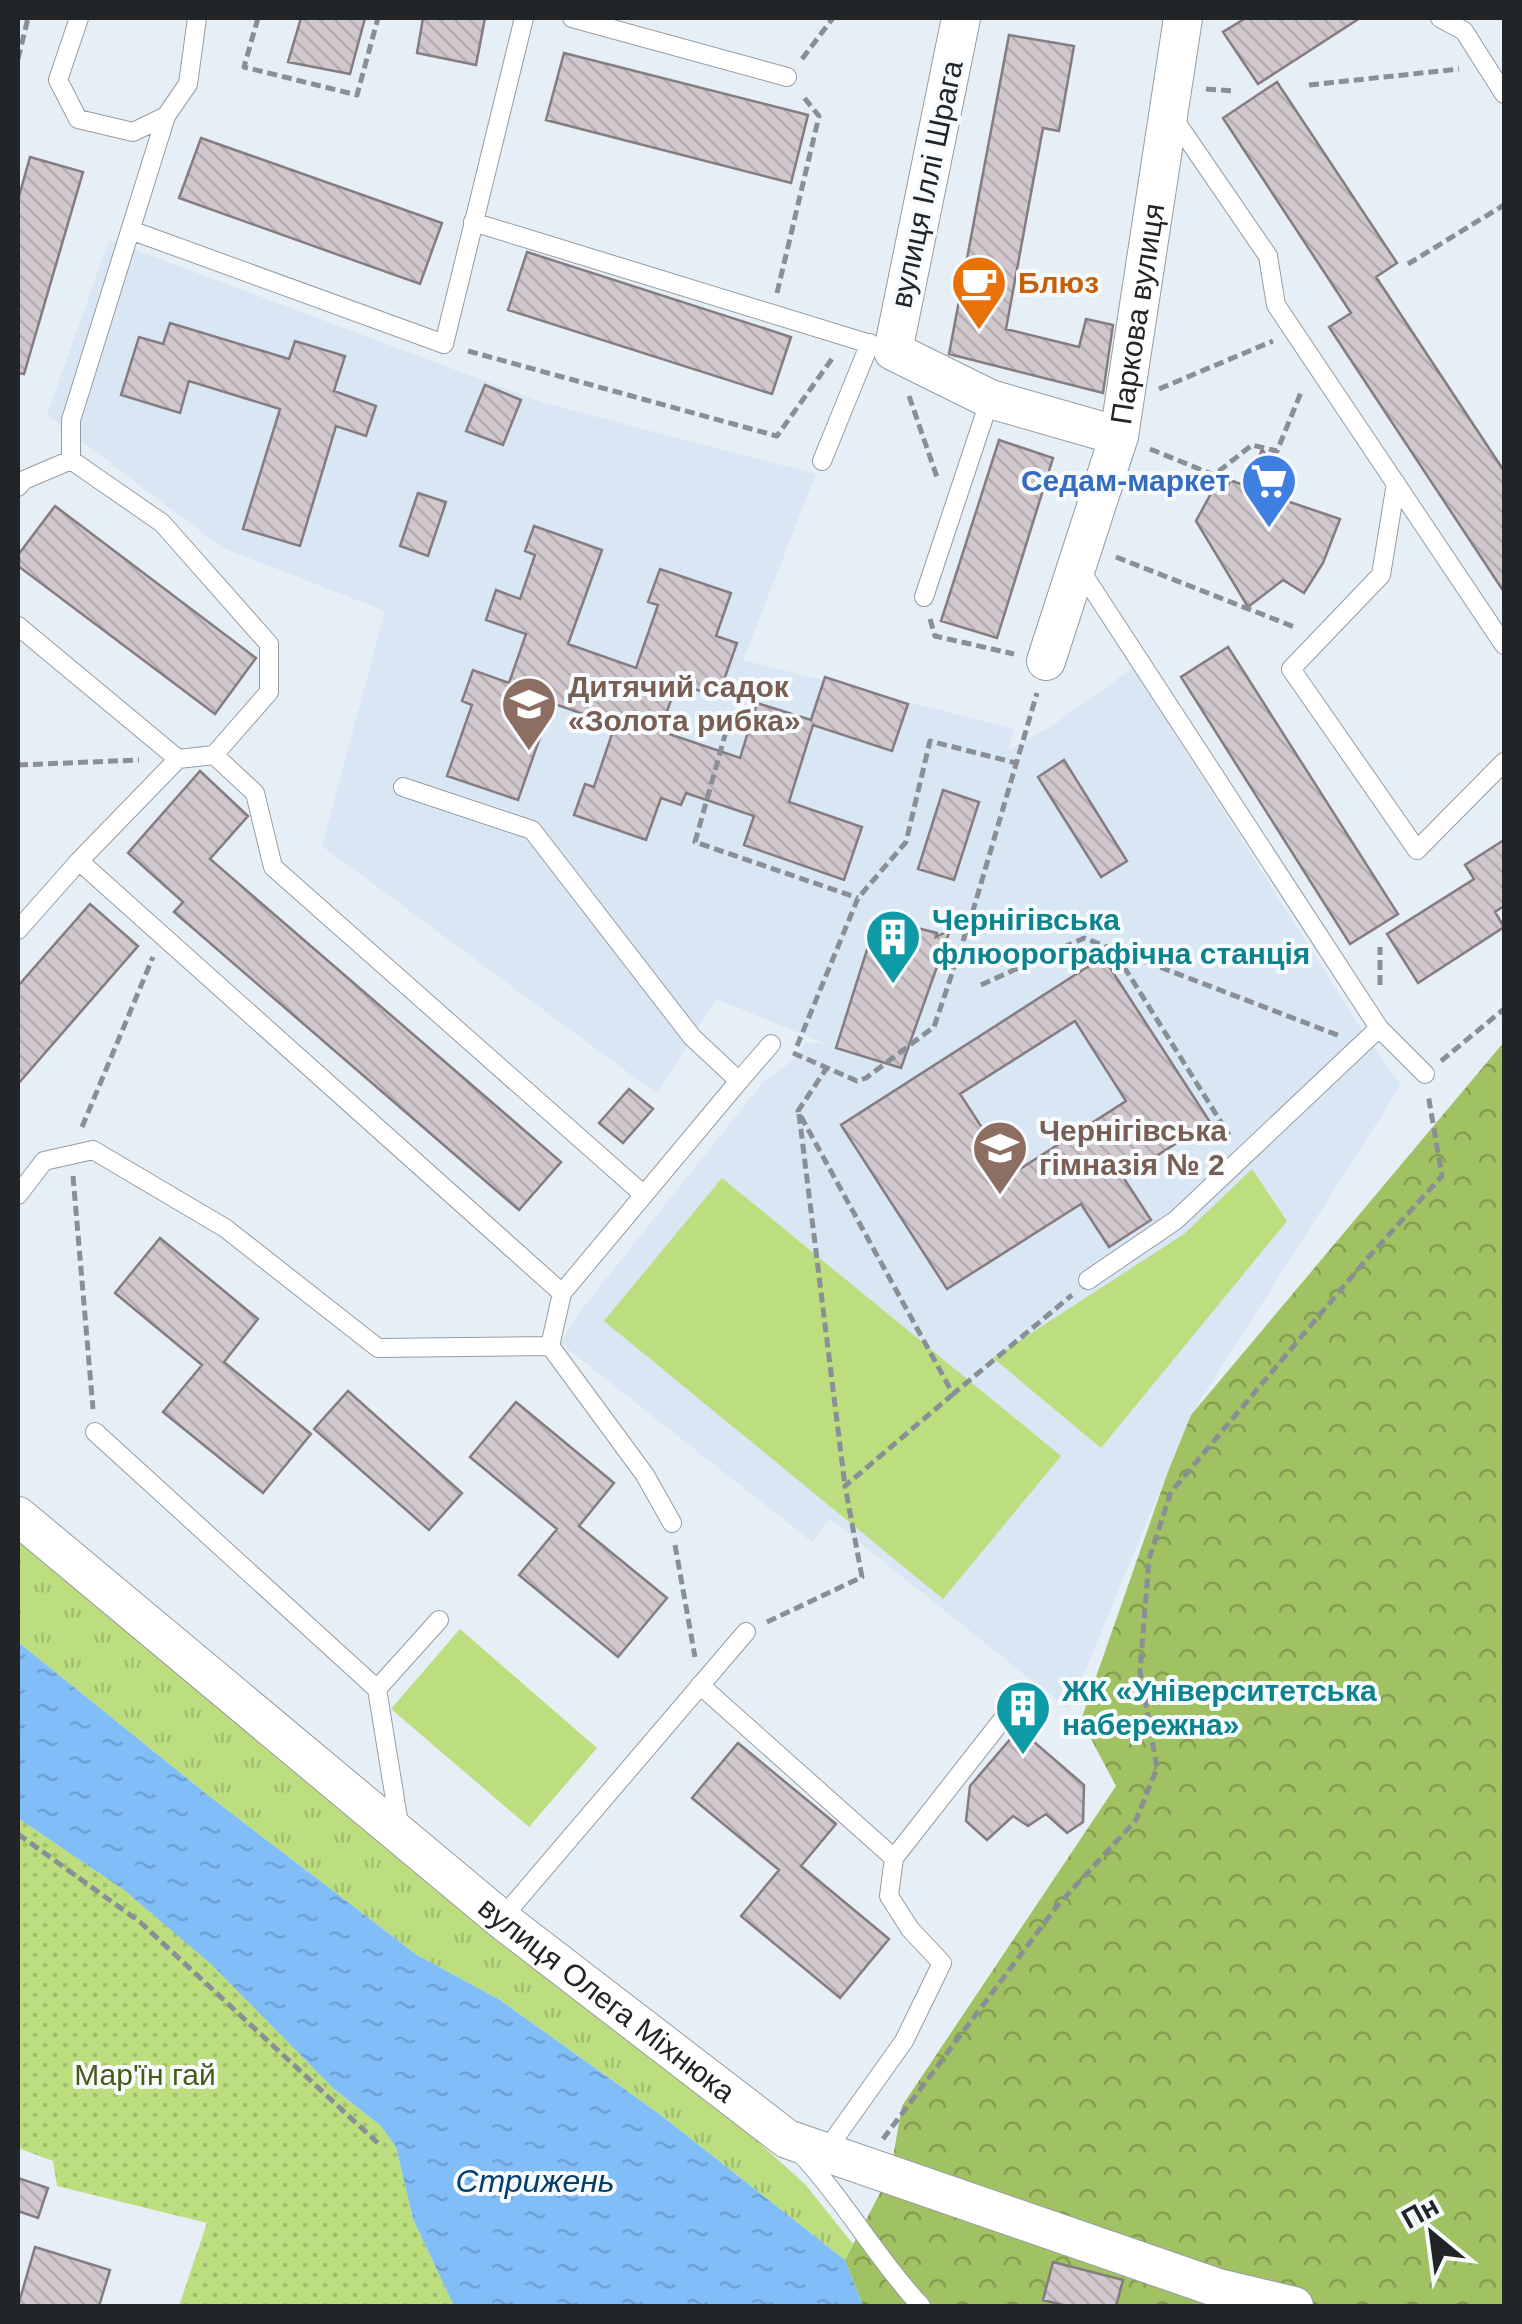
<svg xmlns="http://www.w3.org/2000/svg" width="1522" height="2324" font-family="Helvetica,sans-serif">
<defs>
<pattern id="grass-tufts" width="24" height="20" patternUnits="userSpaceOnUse" patternTransform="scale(2.5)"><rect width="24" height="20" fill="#bcde7f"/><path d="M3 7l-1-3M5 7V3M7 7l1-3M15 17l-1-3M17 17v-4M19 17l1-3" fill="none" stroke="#a1be6e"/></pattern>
<pattern id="forest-crowns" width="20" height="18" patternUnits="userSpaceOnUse" patternTransform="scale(2.5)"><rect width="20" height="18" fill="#a1c262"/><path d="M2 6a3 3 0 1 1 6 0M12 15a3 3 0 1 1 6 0" fill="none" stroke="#839d51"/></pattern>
<pattern id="park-dots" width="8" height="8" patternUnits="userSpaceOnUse" patternTransform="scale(2.5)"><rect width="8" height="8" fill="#bcde7f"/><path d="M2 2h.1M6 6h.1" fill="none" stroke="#a1be6e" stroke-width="1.8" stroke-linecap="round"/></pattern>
<pattern id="water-ripples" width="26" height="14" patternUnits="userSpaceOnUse" patternTransform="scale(2.5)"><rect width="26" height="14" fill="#81bdf7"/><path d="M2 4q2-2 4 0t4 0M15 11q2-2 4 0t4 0" fill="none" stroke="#6fa2d4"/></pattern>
<pattern id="building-back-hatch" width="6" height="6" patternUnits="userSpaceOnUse" patternTransform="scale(2.5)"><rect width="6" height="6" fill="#d1c8ce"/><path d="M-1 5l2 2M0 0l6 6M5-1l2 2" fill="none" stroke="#b3acb1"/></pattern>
</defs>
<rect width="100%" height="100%" fill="#e7eff6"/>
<!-- built -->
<path fill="#d9e6f4" d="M109,240l435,163 272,71 -73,186 271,69 -5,21 41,-23 83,-59 229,362 39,55 -210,330 -122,295 -239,-191 -18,23 -252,-199 21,-33 183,-229 28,-20 14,-19 23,3 -113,-46 -59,95 -335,-248 63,-235 -162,-63 -176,-133z"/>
<!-- grass -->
<path fill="url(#grass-tufts)" d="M18,1541l702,567 85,76 48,60 -8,16 -187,-147 -158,-113 -83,-45 -208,-159 -191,-154z"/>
<!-- forest -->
<path fill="url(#forest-crowns)" d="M1504,1042v1264h-641l-18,-46 45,-86 12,-68 214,-320 -35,-66 86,-246 24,-59z"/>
<!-- park -->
<path fill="url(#park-dots)" d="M18,1818l106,72 88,74 122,125 47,37 15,21 17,72 41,87h-275l28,-83 -150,-37 -4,-25 -35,-13z"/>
<!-- garden -->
<path fill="#bcde7f" d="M1252,1169l35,52 -186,227 -108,-90 191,-124z
M722,1178l339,278 -118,143 -339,-278z
M460,1629l137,119 -68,79 -138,-118z"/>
<!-- water -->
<path fill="url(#water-ripples)" d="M18,1642l191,154 208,159 83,45 158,113 187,147 18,46h-409l-41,-87 -17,-72 -15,-21 -47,-37 -123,-125 -87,-74 -106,-72z"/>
<!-- building -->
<path fill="url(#building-back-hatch)" stroke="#847c81" stroke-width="2.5" fill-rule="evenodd" d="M301,18h64l-15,56 -62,-12z
M423,18h62l-9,47 -59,-12z
M1246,18h114l-102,66 -35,-52z
M1009,35l65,11 -15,85 -16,-3 -37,201 73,18 7,-28 27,6 -10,68 -154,-39z
M564,53l244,62 -17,68 -245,-63z
M1277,82l120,181 -21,14 128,194v121l-175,-265 22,-14 -128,-195z
M201,138l241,85 -22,61 -241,-86z
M30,157l53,15 -59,202 -6,-1v-173z
M527,252l264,85 -19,57 -264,-84z
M170,323l119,36 6,-18 50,15 -11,35 42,15 -10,30 -30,-10 -36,120 -57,-17 37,-120 -91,-28 -9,32 -59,-18 18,-58 24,7z
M485,385l36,15 -18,45 -37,-14z
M999,440l54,18 -56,180 -56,-17z
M1262,449l18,29 1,21 59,20 -17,44 -19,30 -21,-13 -35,27 -52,-86 18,-33 12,3 4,-11 18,7z
M418,493l28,9 -18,54 -28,-10z
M55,506l201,152 -41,56 -197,-148v-11z
M534,526l68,24 -34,94 68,24 22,-63 -10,-3 12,-33 71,24 -15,43 21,7 -19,54 -41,-14 -17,48 80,27 17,-55 54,17 14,-43 83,27 -16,47 -79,-26 -24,77 73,25 -18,53 -100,-35 10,-29 -68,-23 -5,12 -20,-7 -15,42 -72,-25 11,-31 9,3 21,-62 -63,-22 -34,97 -71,-24 25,-71 -10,-4 11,-31 36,13 17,-49 -40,-14 10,-30 24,9 15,-44 -10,-4z
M1228,647l170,267 -48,30 -169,-267z
M1064,760l63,101 -26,16 -63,-100z
M200,771l48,45 -38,43 351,303 -42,48 -345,-298 9,-10 -55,-49z
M943,790l36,12 -25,78 -36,-11z
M1504,840v66l-9,6 9,15 -86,56 -31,-49 87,-55 -9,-14z
M90,904l48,42 -120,138v-98z
M877,918l60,15 -1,4 14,-7 -49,138 -65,-20z
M1103,957l107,165 -87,55 28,43 -42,27 -28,-43 -134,85 -106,-164zM1075,1021l51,80 -114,73 -52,-80z
M629,1089l24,20 -30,34 -24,-20z
M160,1238l98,81 -34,43 87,72 -48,59 -100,-81 39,-47 -87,-72z
M348,1391l114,102 -33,37 -115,-101z
M516,1402l98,81 -35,43 88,72 -49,59 -99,-82 38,-46 -87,-72z
M1019,1729l65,56 -1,37 -16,11 -21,-19 -18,12 -15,-10 -26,24 -21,-19 4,-35z
M738,1743l98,81 -35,42 88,73 -49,59 -99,-82 38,-46 -87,-72z
M18,2178l30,10 -10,30 -20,-7z
M35,2247l75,23 -11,36h-81z
M1053,2262l70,18 -7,26h-49l-24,-6z"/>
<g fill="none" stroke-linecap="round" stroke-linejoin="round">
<!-- lane casing -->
<g stroke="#959ca3" stroke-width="20">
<path id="lane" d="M79,18l-21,62 20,39 55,13 33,-16
M572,18l215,59
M1440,18l24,13 40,63
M1172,116l96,140 8,49 228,340
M473,222l420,129
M133,231l311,113 80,-326
M71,460l91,63 107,121v48l-55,63
M822,461l48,-118
M1396,483l-15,92 -90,94 126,181 87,-88
M18,487l6,-7 47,-20v-40l95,-304 22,-32 9,-66
M1079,568l300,460 -203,192 -88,60
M924,597l66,-198
M18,626l160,133 36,-4 41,38 18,74 371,328
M178,759l-99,102 483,432 177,-212
M403,787l129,43 160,207 47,44 32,-37
M18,930l61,-69
M1379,1028l46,46
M18,1195l26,-34 49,-11 132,78 153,120 172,-2 12,-53
M550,1346l95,129 27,48
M95,1432l282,257 23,141
M700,1685l194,173 -5,38 21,33 32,34 -38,78 -79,111
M377,1689l62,-69
M894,1858l112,-143
M501,1919l245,-287
M801,2154c45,48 76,105 120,152"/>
</g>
<!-- street casing -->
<g stroke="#959ca3" stroke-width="40">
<g id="street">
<path d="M961,18l-68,333 97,48 129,37"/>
<path id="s1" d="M1046,661l73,-225 64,-418"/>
<path id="s2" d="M18,1516l483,403 286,220 431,149 76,18"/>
</g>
</g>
<!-- path -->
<path stroke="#898f94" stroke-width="5" stroke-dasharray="10 5" stroke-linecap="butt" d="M258,18l-14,49 113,28 21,-77
M18,59l10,-41
M802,59l31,-41
M1309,85l150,-16
M1206,89l30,2
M1408,264l96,-59
M777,293l42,-177 -17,-21
M468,351l309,85 57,-80
M1159,389l114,-48
M909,396l29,84
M1150,449l64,26 38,-30 25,6 25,-61
M1116,557l181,71
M930,619l5,17 79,18
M730,717l-35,125 163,56
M18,765l121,-5
M1116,954l113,181
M981,985l103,-47 256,98
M1380,985v-38
M797,1046l61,-148 48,-56 24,-101 86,22
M793,1053l64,28 9,-3 68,-51 38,-113 65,-221
M1441,1061l63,-52
M828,1066l-30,45 155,283 119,-99
M799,1114l46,372
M82,1127l71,-170
M73,1176l20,233
M675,1545l20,112
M767,1622l95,-45 -17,-91 107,-91
M18,1834l122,88 241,224
M883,2139l174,-233 79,-86 21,-52 -17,-96 9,-113 22,-67 194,-231 77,-85 -14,-82"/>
<!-- lane -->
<use href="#lane" stroke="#fff" stroke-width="18"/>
<!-- street -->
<use href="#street" stroke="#fff" stroke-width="38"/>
</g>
<!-- icons -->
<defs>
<g id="cafe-pin" transform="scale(2.875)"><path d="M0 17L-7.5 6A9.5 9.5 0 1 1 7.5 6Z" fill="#e8710a" stroke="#f8fbfe"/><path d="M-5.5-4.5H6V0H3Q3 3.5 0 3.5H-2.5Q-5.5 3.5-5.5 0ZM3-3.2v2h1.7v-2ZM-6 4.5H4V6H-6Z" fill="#fff"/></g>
<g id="supermarket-pin" transform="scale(2.875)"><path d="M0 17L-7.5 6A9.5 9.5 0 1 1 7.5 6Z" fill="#3f7fe0" stroke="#f8fbfe"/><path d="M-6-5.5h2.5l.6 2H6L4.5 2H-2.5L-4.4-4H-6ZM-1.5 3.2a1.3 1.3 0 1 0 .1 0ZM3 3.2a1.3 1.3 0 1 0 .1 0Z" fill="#fff"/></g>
<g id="school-pin" transform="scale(2.875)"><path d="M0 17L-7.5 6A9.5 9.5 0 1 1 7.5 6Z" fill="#8d6e63" stroke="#f8fbfe"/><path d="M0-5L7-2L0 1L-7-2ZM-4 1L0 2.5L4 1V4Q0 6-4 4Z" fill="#fff"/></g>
<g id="building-pin" transform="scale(2.875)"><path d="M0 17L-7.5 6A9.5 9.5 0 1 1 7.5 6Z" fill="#0f9aa8" stroke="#f8fbfe"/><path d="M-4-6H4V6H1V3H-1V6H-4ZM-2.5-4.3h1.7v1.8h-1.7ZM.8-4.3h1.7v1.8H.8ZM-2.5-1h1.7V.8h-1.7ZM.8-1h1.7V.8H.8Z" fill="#fff"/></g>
</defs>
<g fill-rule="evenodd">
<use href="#cafe-pin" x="979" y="283"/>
<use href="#supermarket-pin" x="1269" y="481"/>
<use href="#school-pin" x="529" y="704"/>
<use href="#building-pin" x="893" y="937"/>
<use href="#school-pin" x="1000" y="1148"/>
<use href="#building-pin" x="1023" y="1708"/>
</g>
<g text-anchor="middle" stroke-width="8" stroke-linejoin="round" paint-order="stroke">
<!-- street labels -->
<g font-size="30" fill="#222528" stroke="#f8fbfe">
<text transform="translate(927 184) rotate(-78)" y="10">вулиця Іллі Шрага</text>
<text dy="10" stroke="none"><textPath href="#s1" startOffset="360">Паркова вулиця</textPath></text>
<text dy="10" stroke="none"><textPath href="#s2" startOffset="762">вулиця Олега Міхнюка</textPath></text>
</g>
<!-- food labels -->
<g font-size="30" font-weight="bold" fill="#c56008" stroke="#f8fbfe" text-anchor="start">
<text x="1018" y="293">Блюз</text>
</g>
<!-- shop labels -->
<g font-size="30" font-weight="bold" fill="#366cbe" stroke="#f8fbfe" text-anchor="end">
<text x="1230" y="491">Седам-маркет</text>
</g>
<!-- education labels -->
<g font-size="30" font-weight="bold" fill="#785e54" stroke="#f8fbfe" text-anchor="start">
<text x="568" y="697">Дитячий садок<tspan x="568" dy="34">«Золота рибка»</tspan></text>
<text x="1039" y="1141">Чернігівська<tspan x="1039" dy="34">гімназія № 2</tspan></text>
</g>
<!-- culture labels -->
<g font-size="30" font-weight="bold" fill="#0d838f" stroke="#f8fbfe" text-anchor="start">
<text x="932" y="930">Чернігівська<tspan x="932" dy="34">флюорографічна станція</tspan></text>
<text x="1062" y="1701">ЖК «Університетська<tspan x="1062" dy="34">набережна»</tspan></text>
</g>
<!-- park labels -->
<g font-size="30" fill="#465b17" stroke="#f8fbfe">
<text x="145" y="2085">Мар'їн гай</text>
</g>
<!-- water labels -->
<g font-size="32" font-style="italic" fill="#033f6c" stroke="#f8fbfe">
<text x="535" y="2192">Стрижень</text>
</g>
</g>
<!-- border -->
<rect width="1522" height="2324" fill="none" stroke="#222528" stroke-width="40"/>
<!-- north arrow -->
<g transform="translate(1432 2234) rotate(331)" stroke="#f8fbfe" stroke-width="8" paint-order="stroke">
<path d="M0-8L18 38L0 25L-18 38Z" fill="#222528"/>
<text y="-15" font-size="28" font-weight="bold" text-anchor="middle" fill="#222528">Пн</text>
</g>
</svg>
